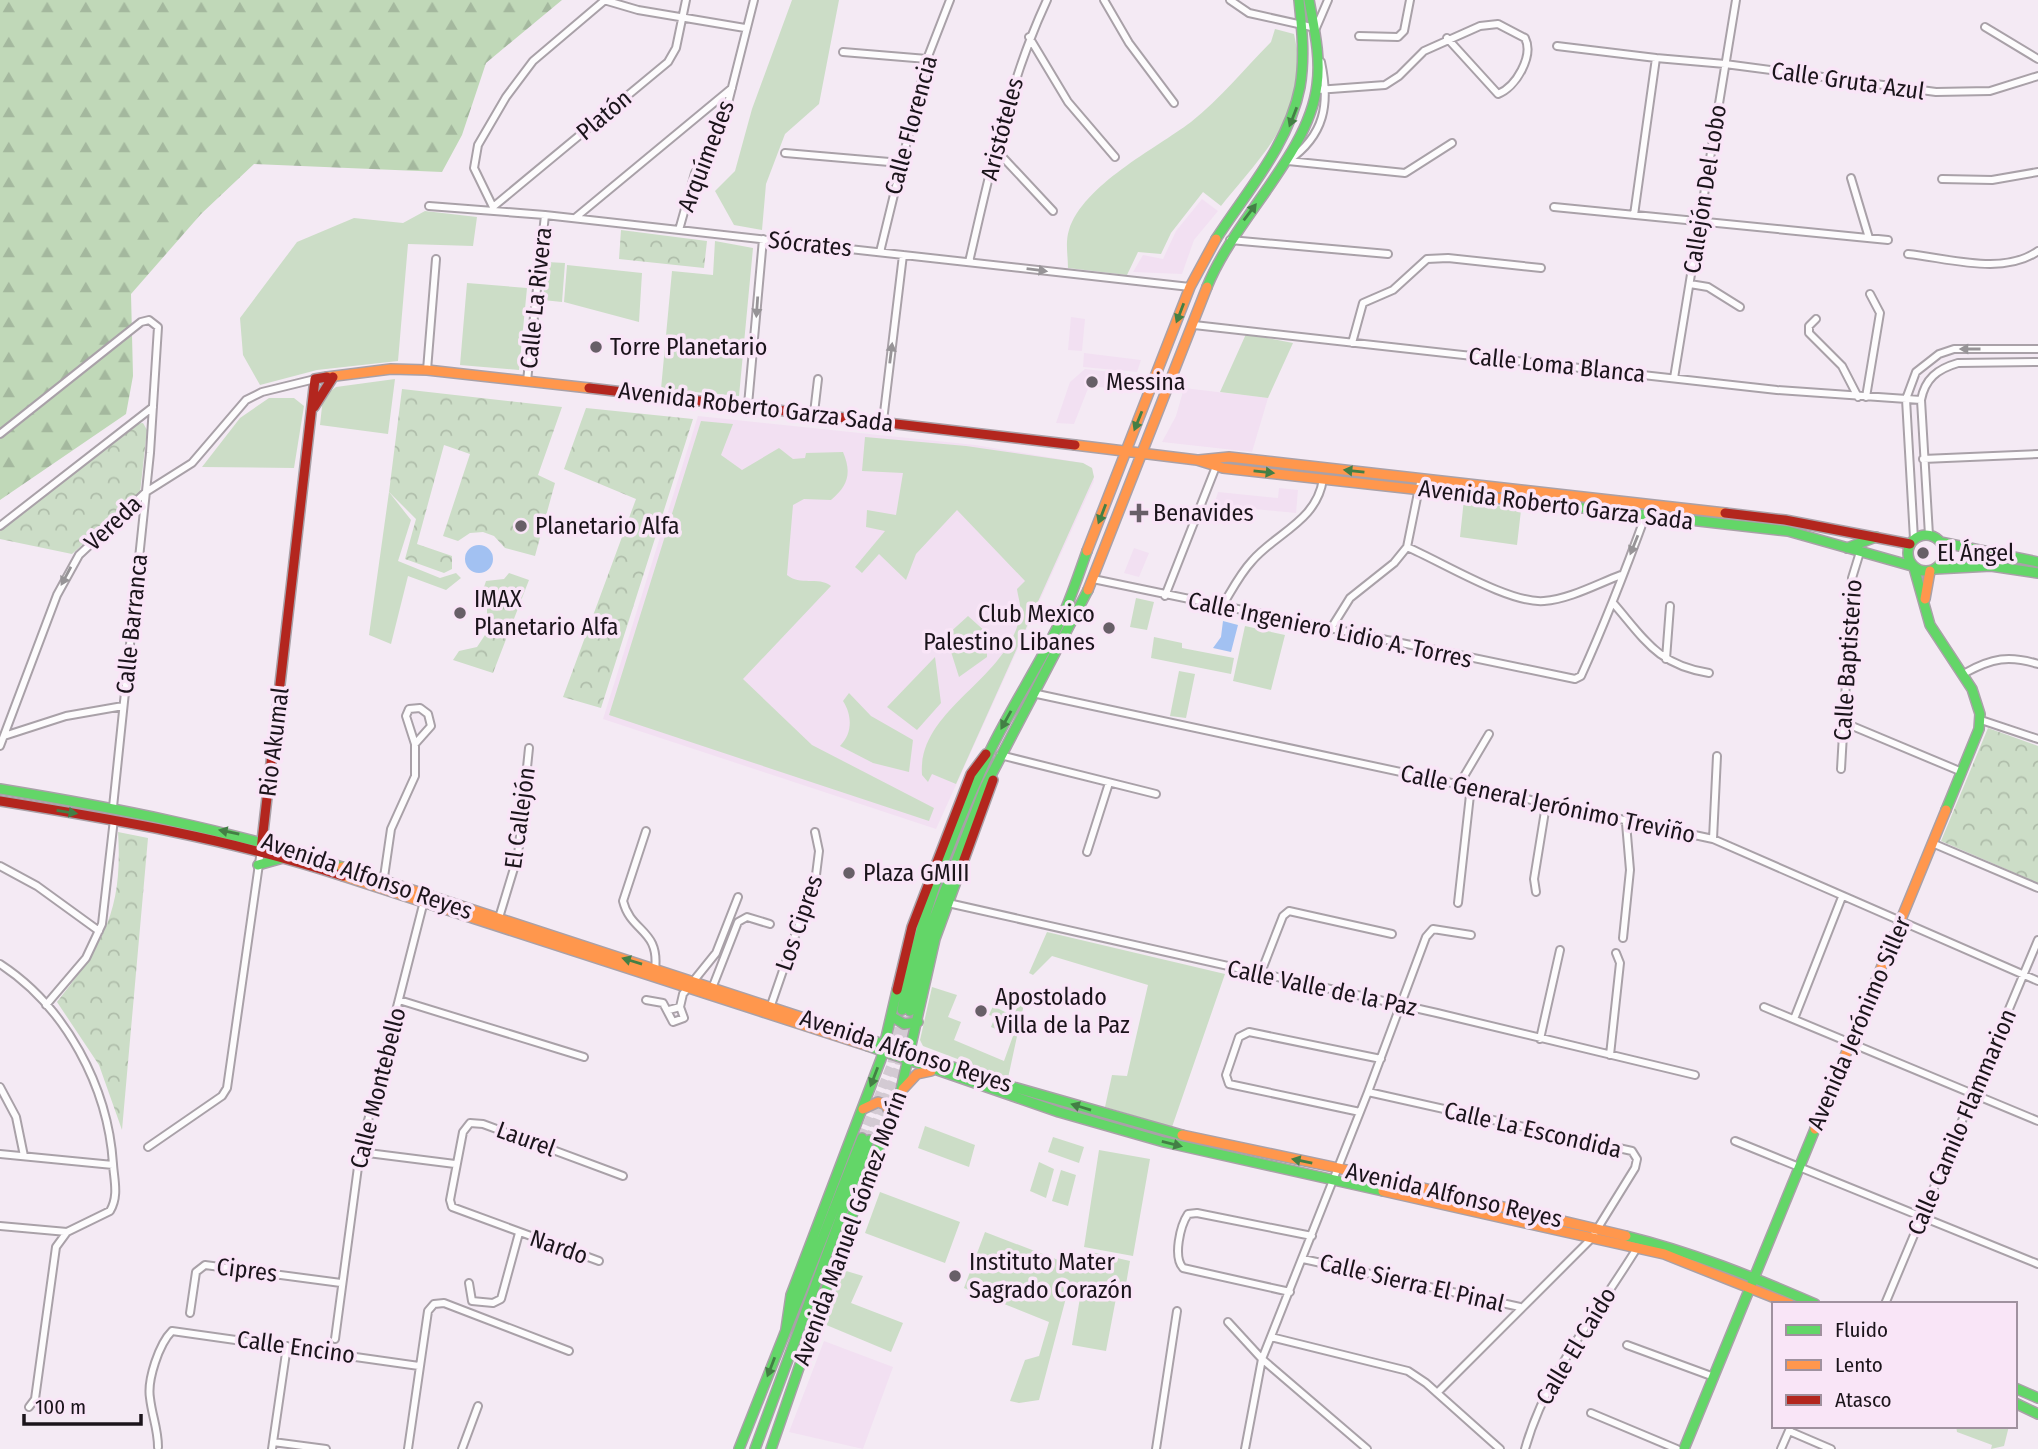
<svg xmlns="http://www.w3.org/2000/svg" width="2038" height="1449" font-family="'Fira Sans Condensed',sans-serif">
<defs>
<pattern id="forest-firs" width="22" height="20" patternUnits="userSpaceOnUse" patternTransform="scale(1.75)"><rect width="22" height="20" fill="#c0d8b8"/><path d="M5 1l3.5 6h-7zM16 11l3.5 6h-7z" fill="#a4b89e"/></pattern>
<pattern id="park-crowns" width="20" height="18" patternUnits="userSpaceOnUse" patternTransform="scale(1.75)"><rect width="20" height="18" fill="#ccddc7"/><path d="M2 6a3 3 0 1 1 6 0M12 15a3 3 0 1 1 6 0" fill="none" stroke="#afbdaa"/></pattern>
</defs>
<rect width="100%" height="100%" fill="#f4eaf4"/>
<!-- built -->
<path fill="#f2e0f2" d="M1202,199l16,12 -24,29 -12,34 -49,-2 10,-17 20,4 13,-28z
M1071,317l14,2 -3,32 -14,-1z
M1084,353l57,7 -4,12 -54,-5z
M1085,369l51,6 -6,15 -41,-4 -15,38 -18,-1 14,-41z
M1184,388l84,10 -16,54 -90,-10 14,-26z
M698,416l277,29 108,18 9,5 2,13 -158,348 -333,-110z
M1279,488l19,2 -2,23 -82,-8 4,-13 60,6z
M1134,548l15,5 -10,24 -15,-4z
M824,1341l69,26 -30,82 -74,-17z"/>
<!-- green -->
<path fill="#ccddc7" d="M792,0h47l-20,104 -34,30 -19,50 -4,46 -28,-5 -19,-34 20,-20 17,-62z
M1275,29l19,5c2,11 5,22 5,33 1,53 -47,100 -78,139l-18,-14 -32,41 -10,21 -23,-2 -11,23 -59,-7c0,-12 -3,-26 1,-38 14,-45 86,-81 122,-108 29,-23 54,-54 80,-80z
M425,211l52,6 -4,29 -65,-2 -10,117 -81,9 -57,15 -17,-30 -3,-37 57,-76 57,-24 49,5z
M715,241l38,7 -14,148 -78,-7 11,-118 41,4z
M547,262l18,1 -3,39 -19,-2z
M567,265l75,8 -3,49 -75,-20z
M467,283l60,5 -8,82 -59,-5z
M1246,334l47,9 -25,55 -48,-6z
M395,379l-7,55 -68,-9 3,-28 13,-10z
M269,398h25l10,8 -10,62 -92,-1 38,-49z
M701,421l32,3 -12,31 21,15 37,-22 14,11 12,-1 1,-5 37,-1c9,21 5,34 -12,48l-27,-1 -11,6 -6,70c13,11 31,1 44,11l-88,93 69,66 122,63 -5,13 -320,-106z
M865,437l101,9 117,17 9,5 2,9 -138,307 -24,-10 -4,8 -6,-7c-5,-66 85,-94 98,-159 2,-8 -2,-19 -3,-27l8,-8 -68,-71 -41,44 -10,26 -27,-26 -17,19 -7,-6 30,-36 -19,-4 1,-17 29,5 7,-42 -41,-2z
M389,492l22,28 -13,41 42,17 16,-5 5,5 -15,12 -38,-14 -17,68 -22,-9z
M1464,499l57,11 -4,35 -57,-8z
M1136,598l18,4 -7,28 -17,-3z
M968,616l19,17v24l-28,20 -13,-41z
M1245,626l40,9 -14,55 -38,-9z
M1154,637l28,6v5l52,10 -3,16 -80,-16z
M935,657l6,46 -24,27 -30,-23z
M1179,671l16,3 -9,44 -16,-2z
M849,693l22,23 42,24 -4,32 -36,-9 -33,-17c13,-13 12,-31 3,-45z
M1047,932l178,42 -53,153 -67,-20 7,-32 15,1 21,-91 -96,-29 -19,19 -4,-2z
M932,987l25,8 -9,22 13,5 -7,18 50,21 9,-25 -22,-9 4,-10 -6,-2 4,-9 20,10 7,-14 4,2 -16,74 -85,-32 -3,-6z
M925,1126l50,19 -6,22 -51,-19z
M1053,1137l31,10 -5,16 -31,-11z
M1099,1150l51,9 -17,97 -49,-9z
M1039,1162l15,7 -8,29 -16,-7z
M1061,1170l15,5 -8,31 -16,-5z
M880,1192l80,30 -15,41 -80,-30z
M985,1232l94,36 8,-17 43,10 -5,29 -49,-7 -3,13 -6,-2 -28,106 -20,3 -9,-2 15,-41 14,-4 10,-34 -85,-34z
M843,1270l20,6 -12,27 52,20 -12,29 -67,-28z
M1082,1286l35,7 -11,58 -34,-6z
M1956,1426h53l-5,20 -13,3 1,-4 -35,-13z"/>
<!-- forest -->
<path fill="url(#forest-firs)" d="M0,0h562l-76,63 -24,72 -20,37 -188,-8 -53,50 -70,80 2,82 -7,38 -126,86z"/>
<!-- park -->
<path fill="url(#park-crowns)" d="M621,230l86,11 -3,27 -85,-9z
M402,389l160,18 -24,68 17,8 -20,73 -30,-8 -11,-12 -11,-4 -13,1 -12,8 -15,-5 27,-82 -26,-9 -27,99 35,12v13l-8,4 -39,-14 11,-40 -27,-27z
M586,408l107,11 -92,289 -38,-11 73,-198 -72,-30z
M143,423l4,7 -7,63 -68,61 -72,-15v-9l134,-106z
M509,573l20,7 -36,93 -40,-13 6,-9 18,-4 10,-15v-28l-12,-7 3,-8 5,1 3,-9 18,-2z
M1988,728l50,18v137l-97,-42z
M118,832l30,6 -26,292 -23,-65 -42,-63c47,-59 66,-92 61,-170z"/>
<!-- water -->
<path fill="#a2c1f2" d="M465 559a14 14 0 1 1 28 0a14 14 0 1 1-28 0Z
M1223,621l15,4 -7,27 -18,-4 8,-11z"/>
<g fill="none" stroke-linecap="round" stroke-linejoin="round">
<!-- secondary-tunnel -->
<path stroke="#d3cad3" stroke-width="9" stroke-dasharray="9 4.5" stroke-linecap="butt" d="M862,1138l30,-75 9,-48
M869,1140l30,-74 11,-55"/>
<!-- street casing -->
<g stroke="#a9a1a8" stroke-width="10">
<path id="street" d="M604,0l34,10 107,18
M1104,0l25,43 45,60
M1230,0l19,13 67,15 12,-28
M1985,27l53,32
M1359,36l39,1 6,-6 6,-31
M1029,37l39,65 47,55
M1557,46l99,12
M843,52l84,7
M1317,90l68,-5 14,-9 25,-25 56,-25 18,-2 27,14c9,18 -9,49 -27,56l-51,-56
M996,150l57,61
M785,153l116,10
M1288,161l117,12 47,-30
M1288,161c37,-26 42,-57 33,-99
M1851,178l18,60
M1942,179l50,1 46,-8
M429,206l116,9 645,72
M493,207l-19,-39 4,-23 28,-48 27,-36 72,-61
M1554,207l334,33
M493,210v-3l175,-145 8,-14 10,-48
M1634,215l22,-157 69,6 211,28 54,-1 48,-15
M575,218l157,-130
M679,230l16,-57 29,-54 30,-119
M1230,240l158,14
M880,252l47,-193 23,-59
M1908,254c40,4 95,22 130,-3
M969,262c21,-90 39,-178 78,-262
M1690,284l18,3 32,20
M1816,319l-7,7v7l33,33 16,31
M1194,325l583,65 144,10
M1352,343l11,-40 30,-13 34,-31 21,-1 93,10
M427,370l9,-111
M1674,378l62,-378
M527,381l18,-166
M1866,397l14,-84 -10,-19
M748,405l15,-166
M814,413l4,-34
M883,421l20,-166
M0,434l141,-112 8,-2 9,7 -8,126 -37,354
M1923,459l115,-5
M0,526l153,-119
M1929,535l-8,-135c4,-21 16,-31 37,-37l80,-1
M1914,539l-8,-140 10,-27 23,-18 15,-5h84
M1407,547c35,15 103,57 137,54 26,-2 53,-17 77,-26
M1093,579l482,100 6,-3c24,-53 45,-107 65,-162
M1165,596l52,-132
M1614,604c31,36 44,61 95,69
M1221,608c10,-16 18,-33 31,-47 24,-28 65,-40 71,-82
M1330,630l20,-32 44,-35 13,-16 14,-69
M1666,659l4,-53
M1965,673c27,-15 44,-18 73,-9
M1037,694l676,145 325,142
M1981,720l57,19
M1845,723l117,49
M4,736l62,-20 57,-10
M0,746l57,-151 22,-40 67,-63 46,-29 54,-63 16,-8 53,-13
M1000,755l156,39
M1841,769l11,-191 8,-26
M1460,783l29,-49
M646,831l-23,70c8,32 37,28 32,69
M1713,839l4,-83
M1932,843l106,45
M1087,852l22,-69
M0,866l37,20 62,45
M383,884l8,-55 24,-53v-32l-9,-28 3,-7 11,-1 8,6 3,12 -16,18
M1536,892l-2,-13 12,-74
M948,903l489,110 258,62
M1458,903l13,-117
M498,921l20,-66 11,-107
M1623,938l7,-68 -4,-47
M0,964c66,43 108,123 113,200 1,16 6,32 -3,47l-43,21 -11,15 -21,152 -6,8
M1260,975l23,-59 6,-5 103,23
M711,991l27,-69 9,-5 23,7
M399,1000l185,57
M646,1000l17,3 10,19 11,-4 -4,-11 -11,3
M46,1005l40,-47 16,-34 12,-105
M680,1007l3,-13 33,-41 22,-56
M1764,1007l274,114
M769,1011l47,-136 3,-24 -4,-19
M1794,1019l48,-122
M1540,1039l20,-89
M1610,1055l10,-92 -4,-10
M0,1087l16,30 8,39
M1368,1092l264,59 5,8 -2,9 -44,71 -154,154
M1360,1112l-131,-28 -3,-9 13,-38 10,-5 132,27
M1735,1141l303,123
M148,1147l74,-51 5,-8 34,-238
M360,1152l95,12
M0,1154l113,11
M0,1226l67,6
M1303,1259l217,48
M599,1261l-147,-54 -2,-7 13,-68 7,-9 13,1 140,52
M469,1283l3,18 21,2 8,-4 18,-66
M1290,1292l-107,-24c-10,-11 -3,-42 5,-54l9,-1 115,23
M1885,1304l153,-364
M190,1313l6,-41 9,-7 136,18
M1228,1322l34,37 105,90
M1271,1337l137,34 18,12 74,66
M335,1339l25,-187 64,-251
M1627,1345l87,32
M1591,1413l86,36
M1789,1431l42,18
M273,1442l53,7
M158,1447c0,-18 -6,-31 -8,-49 -3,-18 9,-54 22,-67l247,35
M272,1449l15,-103
M408,1449l20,-138 6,-7 10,-1 125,48
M462,1449l16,-43
M1156,1449l21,-138
M1245,1449l17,-90 106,-267 58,-155 7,-8 38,6
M1525,1449c21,-75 72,-136 112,-201
M1781,1449l10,-23"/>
</g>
<!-- fast casing -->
<g stroke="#a9a1a8" stroke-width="12">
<path id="fast" d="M1216,239c31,-48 73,-95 84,-152 5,-29 2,-58 -1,-87
M1207,287c27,-68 102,-133 110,-202 4,-28 -3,-57 -8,-85
M1557,505l231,26 124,35
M1908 553a18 18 0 1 1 36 0a18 18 0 1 1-36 0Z
M1940,542l98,20
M1847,548l29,-11
M1914,568l16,57 42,64 8,25 -1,15 -33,81
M1935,569l56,-3 47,7
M0,789c116,19 230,41 342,78
M258,865l25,-7
M902,1010c16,-89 49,-175 87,-257 21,-44 48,-84 69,-127 12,-24 20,-50 29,-75
M910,1011l16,-72 60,-154 102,-195
M891,1016l13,8 14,-2
M819,1023l194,64 169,48
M868,1046l191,66 105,30 219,49
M1626,1236c66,16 127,41 189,68
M786,1329l5,-34 90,-236 16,-69
M2015,1388l23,10
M2015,1403l23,11
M739,1449l123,-311
M755,1449l114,-309
M771,1449l76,-221 53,-134 35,-155 26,-71
M1684,1449l131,-320"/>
</g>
<!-- slow casing -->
<g stroke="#a9a1a8" stroke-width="12">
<path id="slow" d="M327,377l64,-8 36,1 162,18
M1075,445l122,15 26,8 334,37
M1199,460l30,-3 496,56
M1087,551l103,-264 26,-48
M1088,590l119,-303
M1925,599l5,-28
M342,867l477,156
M343,876l525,170
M903,1089l14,-15 14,-3
M863,1109l15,-7 8,3 5,11
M1815,1129l131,-319
M1182,1135l156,33 288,68
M1383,1191l281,63 126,50"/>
</g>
<!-- jam casing -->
<g stroke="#a9a1a8" stroke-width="12">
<path id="jam" d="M589,388l486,57
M314,407l19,-30
M1725,513l60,7 125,24
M0,801c118,19 230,38 343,75
M261,850l54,-471 12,-2
M961,868l32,-88
M897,990l15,-63 59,-153 15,-20"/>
</g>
<!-- street -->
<use href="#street" stroke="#fdfcfd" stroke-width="6"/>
<!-- fast -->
<use href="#fast" stroke="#63d668" stroke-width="9"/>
<!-- slow -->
<use href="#slow" stroke="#ff974d" stroke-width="9"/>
<!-- jam -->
<use href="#jam" stroke="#b3261e" stroke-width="9"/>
</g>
<!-- one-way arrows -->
<defs><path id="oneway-solid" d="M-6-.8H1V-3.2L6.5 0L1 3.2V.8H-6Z" transform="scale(1.75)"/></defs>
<g fill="#437f45">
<use href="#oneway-solid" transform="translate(1293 117) rotate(111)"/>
<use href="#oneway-solid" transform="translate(1250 212) rotate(-53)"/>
<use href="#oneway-solid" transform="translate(1180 313) rotate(111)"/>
<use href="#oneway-solid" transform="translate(1138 421) rotate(112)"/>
<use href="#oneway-solid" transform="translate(1354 471) rotate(-174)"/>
<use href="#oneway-solid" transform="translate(1264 472) rotate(6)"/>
<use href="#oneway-solid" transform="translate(1102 514) rotate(111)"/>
<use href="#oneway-solid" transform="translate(1006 720) rotate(119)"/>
<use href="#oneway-solid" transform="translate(67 812) rotate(9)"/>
<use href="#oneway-solid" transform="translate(229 832) rotate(-168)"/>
<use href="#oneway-solid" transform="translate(632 961) rotate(-163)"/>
<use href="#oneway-solid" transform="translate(874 1077) rotate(111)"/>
<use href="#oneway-solid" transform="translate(1081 1107) rotate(-163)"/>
<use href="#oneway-solid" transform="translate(1172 1144) rotate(14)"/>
<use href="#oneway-solid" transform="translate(1302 1161) rotate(-168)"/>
<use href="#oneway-solid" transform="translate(771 1367) rotate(111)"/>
</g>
<g fill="#979497">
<use href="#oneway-solid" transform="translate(1037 270) rotate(7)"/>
<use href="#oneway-solid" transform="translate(757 307) rotate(94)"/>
<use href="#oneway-solid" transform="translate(1970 349) rotate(-180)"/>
<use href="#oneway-solid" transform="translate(891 353) rotate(-83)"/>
<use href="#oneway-solid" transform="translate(1634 545) rotate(112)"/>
<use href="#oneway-solid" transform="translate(66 576) rotate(118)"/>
</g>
<!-- markers -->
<g fill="#675f67" stroke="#f9e5f7" stroke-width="2.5">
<circle cx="596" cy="347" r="7"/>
<circle cx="1092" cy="382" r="7"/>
<path d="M1135.5 502.5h7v7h7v7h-7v7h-7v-7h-7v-7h7z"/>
<circle cx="521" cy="526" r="7"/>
<circle cx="1923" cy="553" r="7"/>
<circle cx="460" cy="613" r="7"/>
<circle cx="1109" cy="628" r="7"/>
<circle cx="849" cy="873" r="7"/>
<circle cx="981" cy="1011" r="7"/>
<circle cx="955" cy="1276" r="7"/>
</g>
<g text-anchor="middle" stroke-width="7" stroke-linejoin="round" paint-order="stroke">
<!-- street labels -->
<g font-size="24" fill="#1b141b" stroke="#f9e5f7">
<text transform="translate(1848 81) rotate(8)" y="8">Calle Gruta Azul</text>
<text transform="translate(604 115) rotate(-40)" y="8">Platón</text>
<text transform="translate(911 125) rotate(-75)" y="8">Calle Florencia</text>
<text transform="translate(1002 129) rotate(-75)" y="8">Aristóteles</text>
<text transform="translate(706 156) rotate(-69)" y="8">Arquímedes</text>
<text transform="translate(1705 189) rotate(-81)" y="8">Callejón Del Lobo</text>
<text transform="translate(810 244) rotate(6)" y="8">Sócrates</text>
<text transform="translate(536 298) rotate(-84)" y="8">Calle La Rivera</text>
<text transform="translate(1557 365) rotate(6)" y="8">Calle Loma Blanca</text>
<text transform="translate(756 407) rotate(7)" y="8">Avenida Roberto Garza Sada</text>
<text transform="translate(1556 505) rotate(7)" y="8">Avenida Roberto Garza Sada</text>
<text transform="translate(113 523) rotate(-43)" y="8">Vereda</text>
<text transform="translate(132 624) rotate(-84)" y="8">Calle Barranca</text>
<text transform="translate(1330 630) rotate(12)" y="8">Calle Ingeniero Lidio A. Torres</text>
<text transform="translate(1848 660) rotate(-86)" y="8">Calle Baptisterio</text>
<text transform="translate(274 742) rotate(-83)" y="8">Rio Akumal</text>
<text transform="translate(1548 804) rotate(12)" y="8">Calle General Jerónimo Treviño</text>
<text transform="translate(520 818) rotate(-82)" y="8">El Callejón</text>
<text transform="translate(367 876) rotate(19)" y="8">Avenida Alfonso Reyes</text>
<text transform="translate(799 923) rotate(-71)" y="8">Los Cipres</text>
<text transform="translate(1322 988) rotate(12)" y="8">Calle Valle de la Paz</text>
<text transform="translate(1859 1023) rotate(-67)" y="8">Avenida Jerónimo Siller</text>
<text transform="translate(906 1051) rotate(18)" y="8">Avenida Alfonso Reyes</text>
<text transform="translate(378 1088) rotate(-76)" y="8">Calle Montebello</text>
<text transform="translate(1962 1122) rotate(-67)" y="8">Calle Camilo Flammarion</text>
<text transform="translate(1533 1130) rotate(13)" y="8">Calle La Escondida</text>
<text transform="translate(526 1139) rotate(20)" y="8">Laurel</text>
<text transform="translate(1454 1195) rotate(13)" y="8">Avenida Alfonso Reyes</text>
<text transform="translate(850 1228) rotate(-70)" y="8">Avenida Manuel Gómez Morín</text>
<text transform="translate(559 1247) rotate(19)" y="8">Nardo</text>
<text transform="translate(247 1270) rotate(7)" y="8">Cipres</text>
<text transform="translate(1412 1283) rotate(13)" y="8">Calle Sierra El Pinal</text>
<text transform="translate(1576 1346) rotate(-59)" y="8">Calle El Caído</text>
<text transform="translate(296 1347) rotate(8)" y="8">Calle Encino</text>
</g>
<!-- poi labels -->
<g font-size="24" fill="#1b141b" stroke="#f9e5f7" text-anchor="start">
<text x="610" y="355">Torre Planetario</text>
<text x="1106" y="390">Messina</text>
<text x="1153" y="521">Benavides</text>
<text x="535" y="534">Planetario Alfa</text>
<text x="1937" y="561">El Ángel</text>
<text x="474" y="607">IMAX<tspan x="474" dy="28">Planetario Alfa</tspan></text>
<text x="1095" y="622" text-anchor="end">Club Mexico<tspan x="1095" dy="28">Palestino Libanes</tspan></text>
<text x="863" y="881">Plaza GMIII</text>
<text x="995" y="1005">Apostolado<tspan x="995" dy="28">Villa de la Paz</tspan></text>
<text x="969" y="1270">Instituto Mater<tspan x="969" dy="28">Sagrado Corazón</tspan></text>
</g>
</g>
<!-- legend -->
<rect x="1772" y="1302" width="245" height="126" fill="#f9e5f7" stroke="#a0919f" stroke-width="2"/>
<rect x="1786" y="1325" width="35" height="10" fill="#63d668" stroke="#a0919f" stroke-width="2"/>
<text x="1835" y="1337" font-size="21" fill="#1b141b">Fluido</text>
<rect x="1786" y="1360" width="35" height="10" fill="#ff974d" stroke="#a0919f" stroke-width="2"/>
<text x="1835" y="1372" font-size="21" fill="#1b141b">Lento</text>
<rect x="1786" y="1395" width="35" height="10" fill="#b3261e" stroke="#a0919f" stroke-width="2"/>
<text x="1835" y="1407" font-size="21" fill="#1b141b">Atasco</text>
<!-- scale -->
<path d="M24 1414v10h117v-10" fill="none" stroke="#1b141b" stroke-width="3.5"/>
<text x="35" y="1414" font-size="21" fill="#1b141b" stroke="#f9e5f7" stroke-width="5" paint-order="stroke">100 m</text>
</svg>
